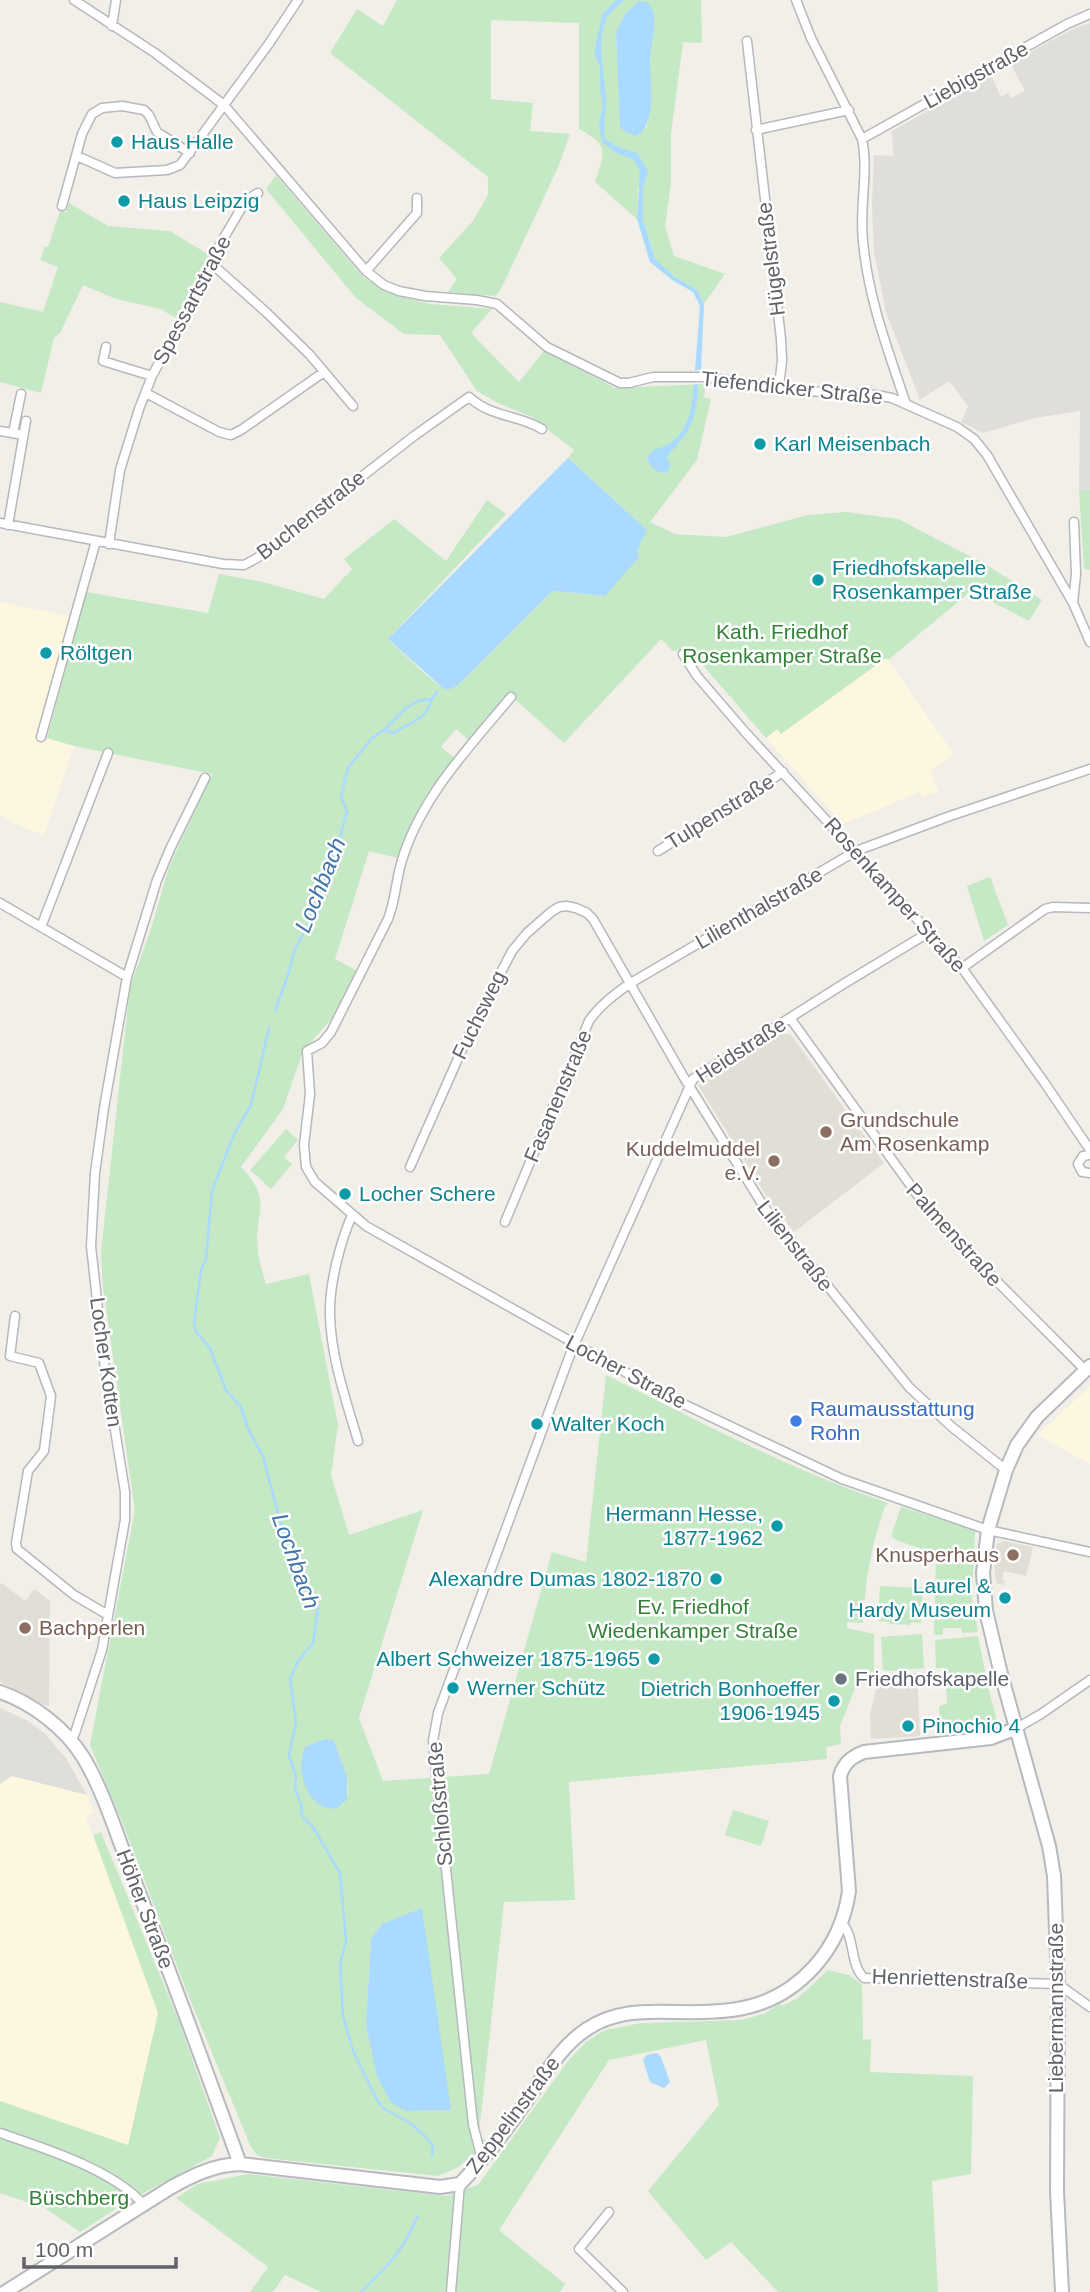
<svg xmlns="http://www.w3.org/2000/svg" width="1090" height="2292" font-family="Arial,sans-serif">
<rect width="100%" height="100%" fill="#f1efe8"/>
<!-- commercial -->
<path fill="#fef7e0" d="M0,602l79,16 -32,120 27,8 -30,89 -23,-8 -21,-13z
M886,657l67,96 -22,18 7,21 -15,5 -3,-5 -77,32 -77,-86 11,-9 4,5z
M1090,1386v78l-52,-29z
M11,1776l76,19 7,17 -8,4 3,9 4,10 8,-3 77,187 -38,176 -46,-32 -94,-34v-345z"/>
<!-- industrial -->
<path fill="#e0deda" d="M1090,23v467h-11l1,-79 -45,7 -52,15 -22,-11 7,-16 -19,-25 -29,19 -34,-88 -12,-61 -2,-46 2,-50 19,1 -1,-25 99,-56 10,22 7,-4 3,5 14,-7 -15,-28 63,-34z
M0,1708l28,13 16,12 22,25 21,37 -75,-19 -12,8z"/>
<!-- education -->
<path fill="#e1ded6" d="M781,1033l10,2 93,128 -90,69 -25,-32 -71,-115z
M1004,1541l29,6 -7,29 -22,-5 -2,9 3,1 -1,4 -8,-2 -2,-19 3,-20z
M2,1583l23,18 9,-12 16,12 -1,106 -49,-25v-98z
M917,1673l3,63 -49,3 -1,-24 9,-39z"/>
<!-- green -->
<path fill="#c5e8c5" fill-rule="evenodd" d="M397,0h304l1,43 -19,-1 -12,92v48l-6,45 9,29 51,18 -21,30 -7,-14 -22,-13 -20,-18 -12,-40v-30l-5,-1 -1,31 -42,-37c10,-31 15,-36 -16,-53v-106l-88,-3v79l42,4 -3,28 40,3 -11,31 -56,120 -7,11 -48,-4 9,-13 -18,-21 34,-37 15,-26v-18l-158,-124 27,-44 26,17zM654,13l-4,47v53l-4,16 -29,-78 -1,-18z
M276,175l88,103 36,19 31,7 61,5 -21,24 48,49 26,-32 70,38 91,-4 -2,13 7,2 -14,61 -47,62 25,12 51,3 82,-22 38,-3 52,7 87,45 57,36 -13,21 -58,-30 -83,69 -2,-2 -105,76 -4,-5 -11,9 -77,-89 -16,2 -12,-12 -97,104 -54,-48 -39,47 -15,-13 -15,18 16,13c-28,34 -44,56 -59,98l-29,-7 -34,108 22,12 -21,43 -33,37 -20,58 -42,58c34,36 12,46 17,84 1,11 5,22 8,33l43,-10 29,151 -7,50 18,60 74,-25 -64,208 24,63 106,-7 63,-222 34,10 20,-187c93,46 184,95 282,128l-3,3c-14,39 -20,76 -22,117l-16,-1v6l27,6v41l-13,-2 -21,53 1,18 -15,3 1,12 -258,23 6,118 -71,2 -25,232 4,6h9l-35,28 -19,8 -172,-18 -9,-3 -7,-10 -63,-153 -64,-168 -33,-79 45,-235 -32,-222 -2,-36 29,-265 21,-58 18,-62 43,-93 -138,-28 -27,-8 39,-146 122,21 11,-39 44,8 61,17 28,-30 -8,-10 50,-40 52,42 41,-61 19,14 -118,125c10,9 50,50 60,50 4,0 6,-2 10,-4l91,-91 6,-3 50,5 31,-45 10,-22 -78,-71 6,-8 -42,-33 -34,-14 -21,-12 -37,-56 -36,-1 -48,-36 -90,-109zM325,1739l10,5 12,32 1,19 -42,-49zM382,1924l69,185v1l-45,1 -35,-66 -5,-20 5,-86z
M69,203l39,23 62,5 41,25 -34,63 -16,-10 -45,-10 -33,-14 -23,48 -6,5 -13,55 -41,-11v-80l43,10 15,-45 -18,-7 5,-14 3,1 12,-36 6,1z
M1079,490h11v80l-6,-1z
M990,877l18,48 -24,16 -17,-55z
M286,1129l12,11 -14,17 8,7 -21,25 -21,-19z
M901,1507l74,23 -3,69 6,33 -16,1 -1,-5h-18v7h-9l2,-81 -40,-14 -5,-4z
M880,1586l43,2 -2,35 -10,-1 -1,3 -20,-1v-2l-12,-1z
M922,1634l2,34 -32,3 -9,-1 -2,-33z
M978,1636l11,55 9,33 -17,9 -40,2 -2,-29 8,-2 -2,-36h-9l-1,-28z
M733,1810l36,11 -8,25 -36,-11z
M101,1832l77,187 42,119 -8,18 -72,39 -46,-32 -94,-34v-28l128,44 30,-132 -65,-178z
M828,1970l21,5 13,10 1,55 8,-1 -1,33 103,4 -2,98 -39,7 6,111h-160l-47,-50 -25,18 -58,-69 71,-86 -13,-65 -97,20 -110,170 66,54 -5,8h-239l-36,-17 -12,17h-23l18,-25 -92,-69 22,-14 50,-10 198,22 32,-11 90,-124 18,-19 12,-8 8,-4 35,-7 101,-3 21,-6 17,-10 2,2 16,-8z
M0,2137c41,14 100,30 131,62l-51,33 -35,-24 -45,-15z"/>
<!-- water -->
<path fill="#aadaff" d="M616,0h8c-5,5 -12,10 -16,16 -13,21 -3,61 -2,85 0,13 -3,25 -1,38l13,8 19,6 11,18 -5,18v30l12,40 20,18 22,13 7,14 -3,66h-6l5,-64 -7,-14 -21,-12 -22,-18 -13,-43 3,-48 -7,-12 -17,-6 -14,-11 -3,-19 4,-17 -3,-17v-23l-6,-13 8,-38z
M639,1l8,1c3,4 7,8 7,14 1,14 -3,30 -4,44 0,20 8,68 -15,76l-11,-5 -4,-5 -4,-94 9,-18z
M698,384c-1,34 -7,48 -31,72l3,10 -3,7c-12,-1 -15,-4 -20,-15l6,-8c34,-8 38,-35 41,-65z
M568,458l79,72 -10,21 2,6 -34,39 -50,-5 -6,3 -91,91 -7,4h-7l-56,-50z
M325,1739l7,1 3,4 12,32v24l-12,9c-4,-1 -8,-1 -11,-2 -21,-9 -28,-43 -18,-61z
M422,1908l29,202 -45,1 -15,-8 -14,-27 -11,-51 5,-86 11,-15z
M657,2053l4,4 9,25 -6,6 -14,-6 -7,-22 4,-5z"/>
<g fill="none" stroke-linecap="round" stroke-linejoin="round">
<!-- stream -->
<path stroke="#aadaff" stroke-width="2.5" d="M384,730l9,3c10,-6 24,-11 32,-20 5,-7 6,-15 12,-21
M275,1011l15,-42 4,-18 14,-26 2,-13 10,-15v-11l4,-5 2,-13 11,-16v-11l3,-4 7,-25 -6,-16 7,-28 24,-30 12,-8 21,-21 13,-8 12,-2
M269,1028l-18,77 -17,29 -22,57 -6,68 -5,11 -7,53 2,9 14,16 16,42 15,17 8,24 14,25 24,92 14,33 17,27 -5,35 -15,18 -8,18 6,43 -7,33 7,21 -1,13 6,15 1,12 11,11 27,46 6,68 -6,24 3,51 10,35 24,49 6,8 27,15 15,13 8,10 -1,9
M361,2292c24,-23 46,-45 56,-76"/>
<!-- street casing -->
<g stroke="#b5b8bc" stroke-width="11">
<path id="street" d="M74,0l81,53 69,52 142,166 18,14 15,6 26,5 52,4 20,4 50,43 73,36h9l24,-6h52l101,14 70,4 16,3 65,29 17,12 13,16 86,148 17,39
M796,0l15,38 51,101c7,33 -3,68 1,102 5,57 25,109 43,163
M112,26l4,-26
M747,41l34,298 1,21 -3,27
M756,130l93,-20
M862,139l205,-115 23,-10
M77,156l38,17 52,-3 13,-5 88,-120 30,-45
M62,206l20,-72 10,-20 10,-6 20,-2 22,4 5,5 8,17 33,21
M212,264l55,49 43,42 43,51
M366,271l51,-58v-15
M106,347l-3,14 49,15
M146,393l73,39 12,3 10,-5 83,-58
M0,431l18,3
M13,433l8,-39
M0,523l223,41 21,1 13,-7 157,-122 55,-39c23,21 48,17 73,32
M8,525l18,-104
M109,544l11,-74 19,-61 13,-33 60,-112 3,-11 31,-53 12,-7
M1073,603l3,-29 -2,-52
M683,654l14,22 49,57 216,235 82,114 46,68
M511,697c-41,49 -88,98 -108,160 -7,20 -7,42 -15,62l-57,113 -9,11 -15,8 3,43 -6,51 2,22 9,15 51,44 307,173 169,80 146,51 102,22
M41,737l55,-196
M658,851l125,-79
M0,903l127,74
M41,927l67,-174
M962,968l83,-59 8,-2 37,1
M790,1018l144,200 151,152
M1090,1155l-7,1 -5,8 4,8 8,1
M410,1167l58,-131 44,-85 15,-18 24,-21 8,-5 7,-1 10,2 11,5 6,6 90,157 81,131 145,180 43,40 54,43
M352,1215c-12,28 -23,70 -22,100 1,43 16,85 28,126
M505,1222l84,-201c11,-16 25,-26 40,-37l227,-133 94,-35 140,-47
M15,1316l-5,40 29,7 12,33 -7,55 -16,20 -12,72 1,6 57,46 34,20
M1015,1729l26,-15 49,-34
M71,1742l4,-9 27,-83 23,-130v-28l-22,-137 -12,-109 4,-73 9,-65 23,-131 30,-97 13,-31 35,-71
M841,1922c15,15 8,42 23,56l194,6 32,23
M0,2133c43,15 112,36 143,71
M482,2160l-9,-36 -36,-340 -4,-43 5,-28 133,-361 122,-273 152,-96 83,-50
M609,2212l-30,37 44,43
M451,2292l9,-108"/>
</g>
<!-- secondary casing -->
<g stroke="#b6babf" stroke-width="16">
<path id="secondary" d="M0,1692c32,11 65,36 83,65 22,36 37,88 53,128 36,92 70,185 104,279
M5,2292l165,-104c23,-13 44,-23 70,-24l200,23 20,-3c26,-27 48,-56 69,-87 17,-24 33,-52 58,-68 27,-18 56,-18 87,-17 56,1 100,-1 140,-45 19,-21 31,-48 35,-76l-9,-115c4,-13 11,-19 24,-24l127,-14 24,-9
M1062,2292l-5,-101 1,-207 -4,-108 -5,-30 -48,-172 -15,-63 -3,-38 5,-43 18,-60 11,-25 20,-28 53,-51"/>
</g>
<!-- street -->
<use href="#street" stroke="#fff" stroke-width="8"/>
<!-- secondary -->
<use href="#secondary" stroke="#fff" stroke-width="12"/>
</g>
<!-- markers -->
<g fill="#0f9aa8" stroke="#fff" stroke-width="2.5">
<circle cx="117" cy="142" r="7"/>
<circle cx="124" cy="201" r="7"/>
<circle cx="760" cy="444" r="7"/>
<circle cx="818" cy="580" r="7"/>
<circle cx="46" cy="653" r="7"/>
<circle cx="345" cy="1194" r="7"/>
<circle cx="537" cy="1424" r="7"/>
<circle cx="777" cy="1526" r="7"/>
<circle cx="716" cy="1579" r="7"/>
<circle cx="1005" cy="1598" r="7"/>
<circle cx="654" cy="1659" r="7"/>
<circle cx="453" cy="1688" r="7"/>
<circle cx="834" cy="1701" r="7"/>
<circle cx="908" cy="1726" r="7"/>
</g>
<g fill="#8d6e63" stroke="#fff" stroke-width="2.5">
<circle cx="826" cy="1132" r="7"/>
<circle cx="774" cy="1161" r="7"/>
<circle cx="1013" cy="1555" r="7"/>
<circle cx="25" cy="1628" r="7"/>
</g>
<circle fill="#3f7fe0" stroke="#fff" stroke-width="2.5" cx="796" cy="1421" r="7"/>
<circle fill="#6b7280" stroke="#fff" stroke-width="2.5" cx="841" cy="1679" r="7"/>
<g text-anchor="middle" stroke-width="5" stroke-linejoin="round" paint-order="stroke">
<!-- street labels -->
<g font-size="21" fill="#5f6368" stroke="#fff">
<text transform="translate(976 75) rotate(-29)" y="7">Liebigstraße</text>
<text transform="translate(771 259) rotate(-97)" y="7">Hügelstraße</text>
<text transform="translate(192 300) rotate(-62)" y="7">Spessartstraße</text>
<text transform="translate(792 388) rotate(6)" y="7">Tiefendicker Straße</text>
<text transform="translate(311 515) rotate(-38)" y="7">Buchenstraße</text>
<text transform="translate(720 812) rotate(-32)" y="7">Tulpenstraße</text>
<text transform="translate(895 895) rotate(48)" y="7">Rosenkamper Straße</text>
<text transform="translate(759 908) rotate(-30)" y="7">Lilienthalstraße</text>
<text transform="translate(479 1015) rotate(-64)" y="7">Fuchsweg</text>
<text transform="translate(741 1050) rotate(-33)" y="7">Heidstraße</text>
<text transform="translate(558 1096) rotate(-67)" y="7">Fasanenstraße</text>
<text transform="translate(954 1235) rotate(48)" y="7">Palmenstraße</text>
<text transform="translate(795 1246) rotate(52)" y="7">Lilienstraße</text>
<text transform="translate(106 1362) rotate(82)" y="7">Locher Kotten</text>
<text transform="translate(626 1372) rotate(28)" y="7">Locher Straße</text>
<text transform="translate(440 1804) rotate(-95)" y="7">Schloßstraße</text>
<text transform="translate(145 1909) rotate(69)" y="7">Höher Straße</text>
<text transform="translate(950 1979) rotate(2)" y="7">Henriettenstraße</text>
<text transform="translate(1056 2008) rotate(-90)" y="7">Liebermannstraße</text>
<text transform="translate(513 2115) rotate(-53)" y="7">Zeppelinstraße</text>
</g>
<!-- culture labels -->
<g font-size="21" fill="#0d838f" stroke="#fff" text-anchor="start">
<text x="131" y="149">Haus Halle</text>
<text x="138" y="208">Haus Leipzig</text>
<text x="774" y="451">Karl Meisenbach</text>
<text x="832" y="575">Friedhofskapelle<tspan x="832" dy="24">Rosenkamper Straße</tspan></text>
<text x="60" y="660">Röltgen</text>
<text x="359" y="1201">Locher Schere</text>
<text x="551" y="1431">Walter Koch</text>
<text x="763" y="1521" text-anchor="end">Hermann Hesse,<tspan x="763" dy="24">1877-1962</tspan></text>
<text x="702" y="1586" text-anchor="end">Alexandre Dumas 1802-1870</text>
<text x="991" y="1593" text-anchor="end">Laurel &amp;<tspan x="991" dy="24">Hardy Museum</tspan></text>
<text x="640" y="1666" text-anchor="end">Albert Schweizer 1875-1965</text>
<text x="467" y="1695">Werner Schütz</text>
<text x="820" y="1696" text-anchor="end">Dietrich Bonhoeffer<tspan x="820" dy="24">1906-1945</tspan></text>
<text x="922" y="1733">Pinochio 4</text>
</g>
<!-- park labels -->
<g font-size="21" fill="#348238" stroke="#fff">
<text x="782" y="639">Kath. Friedhof<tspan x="782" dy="24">Rosenkamper Straße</tspan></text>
<text x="693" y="1614">Ev. Friedhof<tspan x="693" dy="24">Wiedenkamper Straße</tspan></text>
<text x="79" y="2205">Büschberg</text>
</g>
<!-- education labels -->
<g font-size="21" fill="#785e54" stroke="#fff" text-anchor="start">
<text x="840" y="1127">Grundschule<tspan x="840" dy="24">Am Rosenkamp</tspan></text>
<text x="760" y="1156" text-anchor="end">Kuddelmuddel<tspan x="760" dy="24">e.V.</tspan></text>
<text x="999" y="1562" text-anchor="end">Knusperhaus</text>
<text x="39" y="1635">Bachperlen</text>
</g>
<!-- shop labels -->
<g font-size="21" fill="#366cbe" stroke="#fff" text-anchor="start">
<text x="810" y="1416">Raumausstattung<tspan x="810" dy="24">Rohn</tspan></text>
</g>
<!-- worship labels -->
<g font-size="21" fill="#5b616d" stroke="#fff" text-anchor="start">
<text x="855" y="1686">Friedhofskapelle</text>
</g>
<!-- water labels -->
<g font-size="23" font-style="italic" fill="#4174aa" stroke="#fff">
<text transform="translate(320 885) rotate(-68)" y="8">Lochbach</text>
<text transform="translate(296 1561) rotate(70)" y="8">Lochbach</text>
</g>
</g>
<!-- scale -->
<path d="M24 2257v10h152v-10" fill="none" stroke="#5f6368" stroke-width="3.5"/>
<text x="35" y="2257" font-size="21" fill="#5f6368" stroke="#ffffff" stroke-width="5" paint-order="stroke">100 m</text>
</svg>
